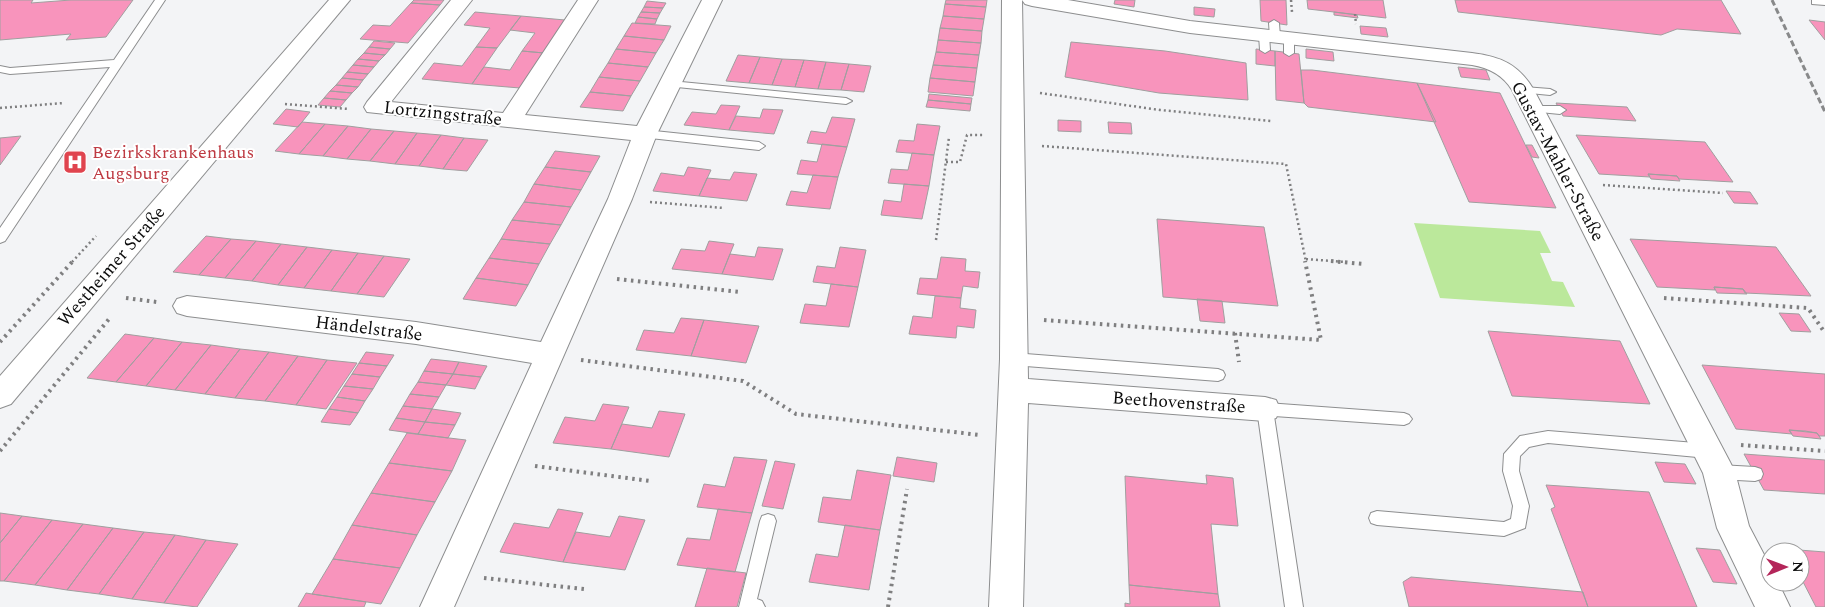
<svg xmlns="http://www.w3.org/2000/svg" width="1825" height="607" font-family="Spectral,serif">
<rect width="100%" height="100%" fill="#f3f4f6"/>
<!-- green -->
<path fill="#bbe89b" d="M1414,223l126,8 11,22h-11l12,28 11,1 12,25 -135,-9z"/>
<!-- building -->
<path fill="#f894bc" stroke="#a09f9f" d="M0,0h33l-2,3 40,-3h62l-27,37 -40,3 5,-6 -71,6z
M414,0h30l-4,5 -29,-2z
M946,0h41l-1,7 -41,-3z
M1115,0h20l-1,7 -20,-3z
M1260,0h26l1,25 -26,-4z
M1307,0h76l3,18 -78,-9z
M1455,0h266l20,34 -64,-5 -16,6 -203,-23z
M647,1l19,2 -3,5 -19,-1z
M411,3l29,2 -32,38 -48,-4 13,-14 17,1z
M945,4l41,3 -2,12 -41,-3z
M644,7l19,1 -3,5 -19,-1z
M1194,7l21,2 -1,8 -20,-2z
M475,12l22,2 24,2 -24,32 -21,-1 14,-19 -26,-3z
M641,12l19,1 -3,6 -19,-2z
M1334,12l23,3 1,3 -24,-3z
M521,16l44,4 -21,33 -22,-2 13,-18 -25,-3z
M943,16l41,3 -2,12 -42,-3z
M638,17l19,2 -2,5 -20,-1z
M1809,20l16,2v18z
M632,23l39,3 -7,14 -40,-4z
M1360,26l26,2 2,9 -27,-3z
M940,28l42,3 -1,12 -43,-3z
M624,36l40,4 -8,13 -40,-4z
M938,40l43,3 -2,12 -43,-3z
M374,41l21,2 -5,6 -21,-2z
M1071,42l94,9 81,12 2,37 -89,-7 -94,-16z
M369,47l21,2 -5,6 -21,-2z
M476,47l21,1 -25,36 -50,-5 12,-16 28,3z
M616,49l40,4 -8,14 -40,-4z
M1256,49l19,2v15l-19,-2z
M1306,49l27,3 1,9 -28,-3z
M522,51l22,2 -24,35 -48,-4 12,-17 26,3z
M1275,51l24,3 5,49 -28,-3z
M936,52l43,3 -2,13 -44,-3z
M364,53l21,2 -6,6 -21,-2z
M738,55l22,2 -11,26 -23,-2z
M760,57l22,2 -10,26 -23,-2z
M358,59l21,2 -5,6 -21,-2z
M782,59l22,1 -9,27 -23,-2z
M804,60l22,2 -8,27 -23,-2z
M826,62l23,2 -8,26 -23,-1z
M608,63l40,4 -8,14 -41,-4z
M849,64l22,2 -7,26 -23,-2z
M353,65l21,2 -6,7 -21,-2z
M933,65l44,3 -2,14 -45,-4z
M1458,67l28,3 4,10 -29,-3z
M1301,70h11l105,13 19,39 -128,-15 -4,-4z
M347,72l21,2 -5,6 -21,-2z
M599,77l41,4 -9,15 -41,-4z
M342,78l21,2 -5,7 -22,-2z
M930,78l45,4 -2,14 -45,-4z
M1417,83l83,10 56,115 -87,-6z
M336,85l22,2 -6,6 -22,-2z
M330,91l22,2 -6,7 -22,-2z
M590,92l41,4 -8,15 -43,-4z
M929,94l43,4 -1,6 -43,-4z
M324,98l22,2 -6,7 -22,-2z
M928,100l43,4 -1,7 -44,-4z
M1556,103l71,4 9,14 -73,-5z
M721,105l19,1 -11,24 -45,-5 8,-13 24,2z
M286,109l24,3 -12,15 -25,-3z
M763,109l20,1 -9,24 -45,-4 7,-14 24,2z
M832,117l23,2 -8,28 -40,-4 4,-12 15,2z
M1058,120l23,1v11l-23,-1z
M302,122l23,2 -26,30 -24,-3z
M1108,122l23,1 1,11 -23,-1z
M325,124l23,2 -25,30 -24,-2z
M917,124l23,2 -6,29 -38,-3 3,-12 15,1z
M348,126l23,3 -24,30 -24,-3z
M371,129l23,2 -24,30 -23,-2z
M394,131l23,2 -22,31 -25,-3z
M417,133l24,2 -22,31 -24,-2z
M441,135l23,3 -21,31 -24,-3z
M1576,135l129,7 28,40 -54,-3 -2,-3 -29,-2 2,3 -51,-3z
M21,136l-21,29v-27z
M464,138l24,2 -21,31 -24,-2z
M822,144l25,3 -9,30 -41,-3 4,-14 16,2z
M1526,145h6l7,13 -7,-1z
M555,151l45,5 -9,16 -46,-5z
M912,153l22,2 -5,31 -41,-3 3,-14 17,1z
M545,167l46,5 -10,18 -47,-6z
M688,167l23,3 -12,26 -46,-5 8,-18 23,3z
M734,172l23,2 -10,27 -48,-5 8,-18 23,2z
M1648,174l29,2 3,5 -29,-2z
M813,175l25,2 -8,32 -44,-4 5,-14 16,2z
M534,184l47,6 -10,17 -47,-5z
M904,184l25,2 -7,33 -41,-4 3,-15 17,2z
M1726,191l24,1 8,12 -24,-1z
M524,202l47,5 -10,18 -49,-5z
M1157,219l107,8 14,79 -115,-9z
M512,220l49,5 -11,19 -49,-5z
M206,236l25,3 -32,36 -26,-3z
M231,239l25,2 -31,37 -26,-3z
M501,239l49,5 -11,20 -50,-6z
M1630,239l146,8 35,49 -66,-3 -2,-4 -14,-1 -15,-1 1,3 -58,-3z
M256,241l25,3 -29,37 -27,-3z
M709,241l25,3 -12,30 -50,-5 9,-20 24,2z
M281,244l26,3 -29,38 -26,-4z
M307,247l25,3 -28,38 -26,-3z
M758,247l25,2 -10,31 -51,-6 8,-20 25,3z
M840,247l26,3 -8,37 -45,-5 4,-16 18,2z
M332,250l26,3 -27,38 -27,-3z
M358,253l26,3 -27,38 -26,-3z
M384,256l26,3 -26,38 -27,-3z
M941,257l25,2 -1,12 15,1 -2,16 -15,-2 -2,12 -44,-4 3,-16 17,1z
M489,258l50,6 -11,21 -52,-7z
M476,278l52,7 -12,21 -53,-7z
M831,284l27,3 -9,40 -49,-4 5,-19 21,2z
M1714,287l29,2 4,5 -30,-1z
M935,296l26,2 -1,10 16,2 -2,18 -17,-2 -1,12 -47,-4 4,-18 19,2z
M1197,299l25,2 3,22 -25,-2z
M1779,313l20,1 12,18 -20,-1z
M681,318l23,2 -13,36 -55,-6 8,-20 30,3z
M704,320l55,6 -13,37 -55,-7z
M1488,331l132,10 30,63 -138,-8z
M125,334l29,4 -38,44 -29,-4z
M154,338l28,4 -36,44 -30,-4z
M182,342l29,3 -36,45 -29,-4z
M211,345l29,4 -35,45 -30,-4z
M240,349l29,3 -34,46 -30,-4z
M269,352l29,4 -33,45 -30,-3z
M366,352l28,3 -7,11 -28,-3z
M298,356l29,4 -31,45 -31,-4z
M431,359l28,3 -6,12 -29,-3z
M327,360l30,3 -31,46 -30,-4z
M459,362l28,4 -6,11 -28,-3z
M359,363l28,3 -7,11 -28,-3z
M1702,365l123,9v62h-6l-2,-3 -12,-2 -16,-1 3,4 -56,-5z
M424,371l29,3 -7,11 -28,-3z
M352,374l28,3 -7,12 -29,-3z
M453,374l28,3 -6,12 -29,-4z
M418,382l28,3 -7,12 -29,-3z
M344,386l29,3 -8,12 -28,-4z
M410,394l29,3 -7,12 -29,-3z
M337,397l28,4 -7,12 -29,-4z
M603,404l26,3 -18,42 -58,-6 12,-26 30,4z
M403,406l29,3 -7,13 -29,-4z
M329,409l29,4 -8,12 -29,-3z
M432,409l29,4 -6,12 -30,-3z
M659,411l26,3 -16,43 -58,-8 11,-25 30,4z
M396,418l29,4 -7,12 -29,-4z
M425,422l30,3 -7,13 -30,-4z
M1789,430l28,3 4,6 -28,-3z
M407,433l59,7 -14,31 -63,-8z
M1744,454l81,6v34l-61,-4z
M734,457l33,3 -15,53 -55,-6 7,-23 21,3z
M897,457l40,6 -3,19 -41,-6z
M775,461l20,3 -12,45 -21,-3z
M1655,462l30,2 11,20 -32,-2z
M389,463l63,8 -17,31 -64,-9z
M857,470l34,5 -11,55 -62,-8 5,-25 28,3z
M1206,475l27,3 5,48 -27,-2 7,70 -89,-9 -4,-109 82,8z
M1546,485l103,7 48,115h-109l-37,-98 4,-2z
M371,493l64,9 -18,33 -65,-10z
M558,509l25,4 -20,49 -63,-10 14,-29 35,5z
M718,509l34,4 -17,59 -58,-7 10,-27 23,2z
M0,513l22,3 -22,27z
M22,516l30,4 -48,61h-4v-38z
M619,516l26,4 -20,50 -62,-8 13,-30 34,5z
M52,520l31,4 -48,61 -31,-4z
M83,524l30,4 -46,62 -32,-5z
M352,525l65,10 -17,33 -67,-9z
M845,525l35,5 -11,60 -60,-8 7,-28 22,3z
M113,528l31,4 -45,62 -32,-4z
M144,532l31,3 -43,64 -33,-5z
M175,535l31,5 -42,63 -32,-4z
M206,540l32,4 -41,63 -33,-4z
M1696,548l24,2 17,34 -24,-2z
M1786,549l39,3v55h-9l-16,-31v-24h-13z
M333,559l67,9 -19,36 -69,-10z
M707,568l39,5 -9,34h-42z
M1411,577l172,15 5,15h-179l-6,-25z
M1129,585l89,9 2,13h-95v-4l5,1z
M306,593l6,1 54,8 -2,5h-66z"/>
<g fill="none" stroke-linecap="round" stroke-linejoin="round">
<!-- lane casing -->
<g stroke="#8d8e8f" stroke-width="2">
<path id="lane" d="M155,0h10l-160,241 -5,2v-15l110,-161 -100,7 -10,-2v-6l10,2 104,-8z
M1812,0h13v5l-13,-1z
M1274,20l5,3 1,14 -5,3 -5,-3 -1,-14z
M1264,32l5,3 1,15 -5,3 -5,-3 -1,-15z
M1289,35l5,3v15l-5,3 -5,-3v-15z
M671,81l175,17 6,3 -6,3 -179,-18 -2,-2z
M1523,87l27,2 6,3 -6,3 -31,-3 -2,-2z
M1533,106h27l6,4 -6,4 -31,-3 -2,-2z
M645,130l114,12 6,4 -6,4 -118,-13 -2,-3 2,-3z
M1014,353l204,16 5,2 2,4 -2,4 -5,2 -204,-16 -5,-2 -2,-4 2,-4z
M1265,403l139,10 5,2 3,4 -3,4 -5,2 -130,-9 29,191h-18l-28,-198 3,-4z
M1548,431l160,13 5,2 3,5 -3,5 -5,2 -160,-15 -19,4 -9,9 -1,15 10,35 -4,22 -21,8 -127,-11 -6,-2 -2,-5 2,-5 6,-2 127,11 7,-3 2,-13 -10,-35 1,-17 16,-18z
M1719,465l36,2 6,2 2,5 -2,5 -6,2 -36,-2 -6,-2 -2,-5 2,-5z
M768,514l6,2 2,5 -19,78 5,2 3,6h-26l21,-86 2,-5z"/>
</g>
<!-- street casing -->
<g stroke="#8d8e8f" stroke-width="2">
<path id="street" d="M451,0h21l-81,102 112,11 75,-113h20l-73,115 112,11 65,-126h20l-65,134 -25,65 -178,408h-34l112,-244 -116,-19 -229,-28 -10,-3 -4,-7 4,-7 10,-3 229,26 125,20 67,-143 23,-59 -264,-28 -3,-5 3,-5z
M1002,0h66l122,21 282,32c30,4 46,11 62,37l196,372 5,10 14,54 21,40v16h8l12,25h-35l-38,-79 -14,-55 -191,-383c-9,-15 -23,-22 -40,-25l-282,-32 -158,-27 -7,-2 -3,-4 6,379 237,18 11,3 4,9 -4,9 -11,3 -237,-18 -5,204h-34l11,-248z"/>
</g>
<!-- secondary casing -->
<g stroke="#8d8e8f" stroke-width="2">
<path id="secondary" d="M329,0h21l-339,404 -11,4v-32z"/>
</g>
<!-- path-far1 -->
<path stroke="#7f7f80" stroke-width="2.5" stroke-dasharray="2 3" stroke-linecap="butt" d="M1291,0l1,12
M1355,14l1,10
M1040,93l120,17 111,11
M285,104l64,5
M0,108l64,-5
M1042,146l244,18 20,98
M946,162h14l7,-27h16
M1603,185l120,8
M650,202l74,6
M936,240l13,-103
M1306,259l39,3
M72,262l24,-26"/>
<!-- path -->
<path stroke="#7f7f80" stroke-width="4" stroke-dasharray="2.5 4.5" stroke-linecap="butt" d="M1331,261l32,3
M617,279l124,13
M126,298l31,4
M1664,298l144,10 17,25
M1044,320l277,20 -16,-79
M1235,333l4,29
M0,342l73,-81
M581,360l162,21 53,33 184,21
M1741,445l84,6
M0,451l109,-132
M535,466l115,15
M484,578l100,11
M888,607l19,-118"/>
<!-- lane -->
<use href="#lane" fill="#fff" fill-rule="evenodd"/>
<!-- street -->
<use href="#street" fill="#fff" fill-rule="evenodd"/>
<!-- secondary -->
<use href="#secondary" fill="#fff" fill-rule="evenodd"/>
<!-- rail -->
<path stroke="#88898a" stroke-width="3" stroke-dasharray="6 3" stroke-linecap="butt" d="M1772,0l53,112"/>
</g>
<!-- icons -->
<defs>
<g id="hospital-square" transform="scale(1.25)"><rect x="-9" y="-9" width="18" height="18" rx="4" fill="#e0444e" stroke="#fff"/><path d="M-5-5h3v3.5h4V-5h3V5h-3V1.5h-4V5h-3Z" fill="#fff"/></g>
</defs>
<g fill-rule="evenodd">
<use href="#hospital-square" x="75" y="162"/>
</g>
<g text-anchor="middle" stroke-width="4" stroke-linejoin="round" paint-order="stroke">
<!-- street labels -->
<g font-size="18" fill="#0c0c0c" stroke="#fff">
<text transform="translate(443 113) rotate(6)" y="6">Lortzingstraße</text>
<text transform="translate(1558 161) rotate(62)" y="6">Gustav-Mahler-Straße</text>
<text transform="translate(111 266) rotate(-49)" y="6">Westheimer Straße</text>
<text transform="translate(369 328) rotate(7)" y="6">Händelstraße</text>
<text transform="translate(1179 402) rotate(4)" y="6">Beethovenstraße</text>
</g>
<!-- health labels -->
<g font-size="18" fill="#be3a42" stroke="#fff" text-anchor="start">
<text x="92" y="158">Bezirkskrankenhaus<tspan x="92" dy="21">Augsburg</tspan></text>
</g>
</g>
<!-- north arrow -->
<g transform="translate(1785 567) rotate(89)"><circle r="24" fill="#ffffff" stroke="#9e9e9e"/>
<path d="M0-4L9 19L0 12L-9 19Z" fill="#b4265a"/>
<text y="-8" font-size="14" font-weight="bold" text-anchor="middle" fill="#0c0c0c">N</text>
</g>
</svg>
